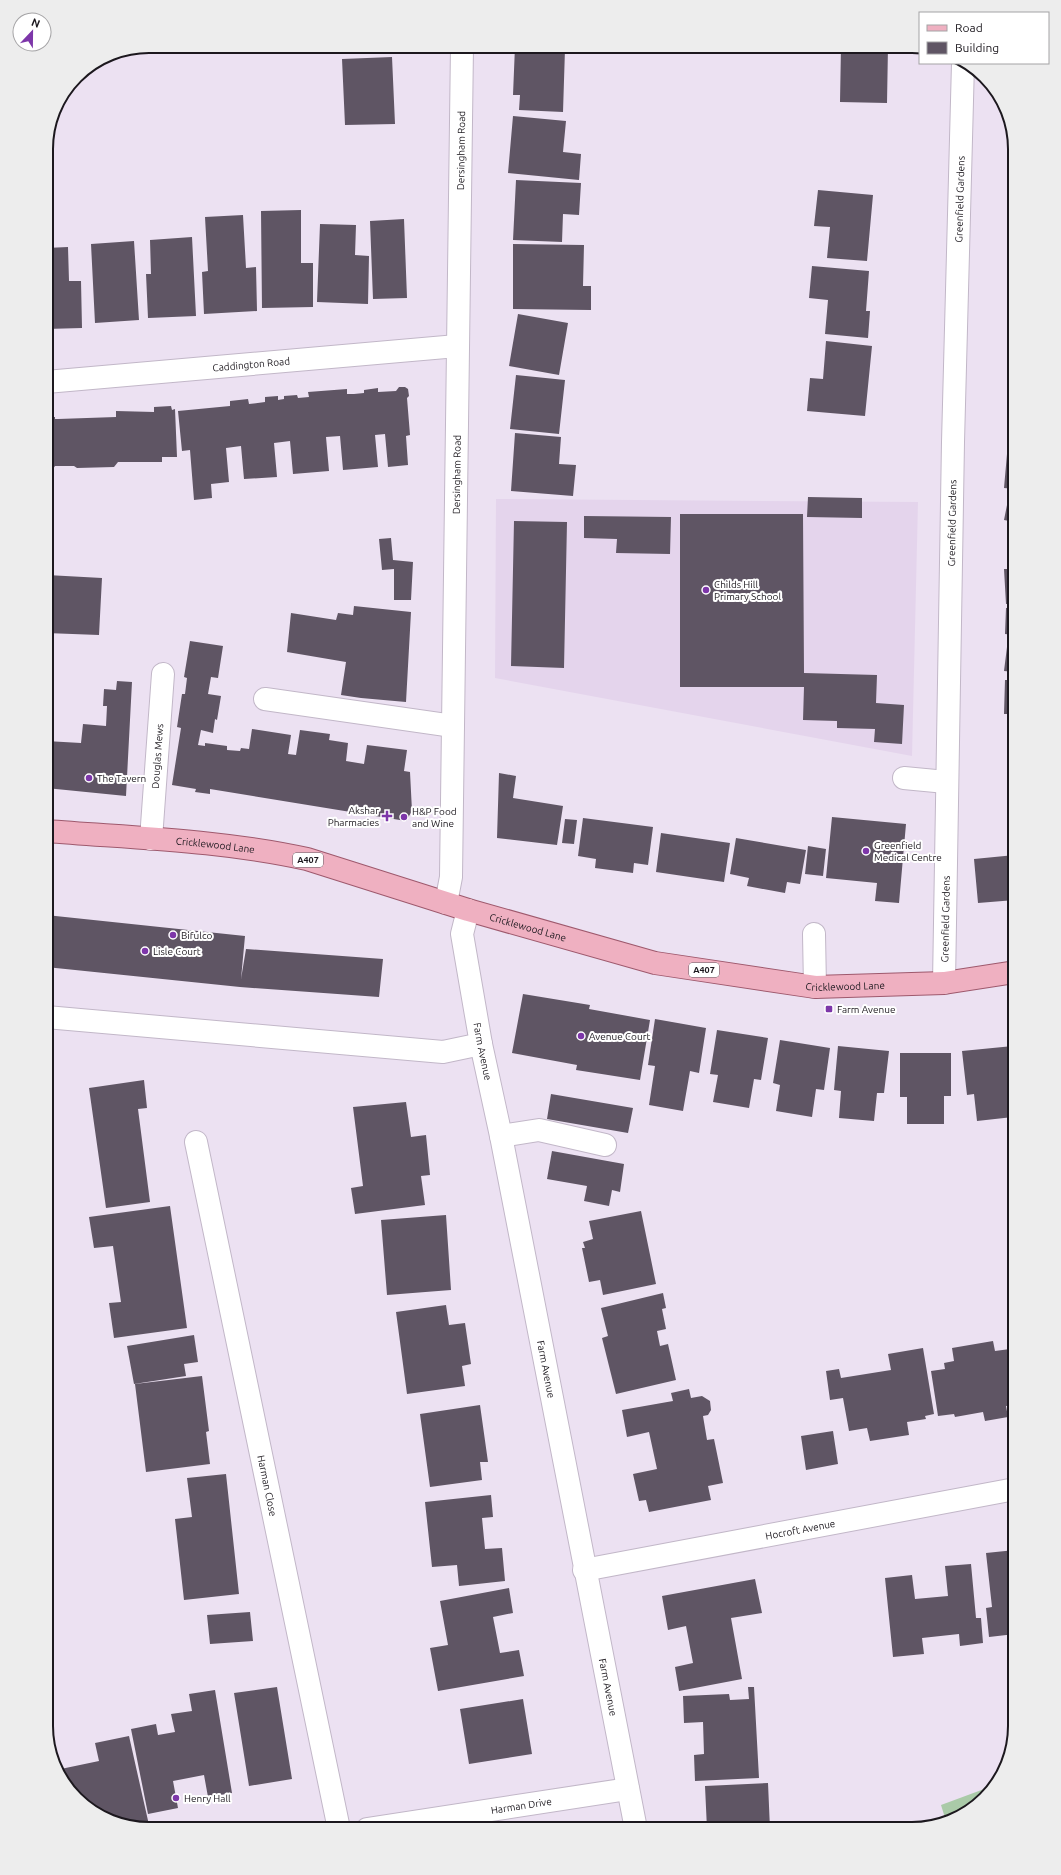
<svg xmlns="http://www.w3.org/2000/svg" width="1061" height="1875" font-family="Ubuntu,sans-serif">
<rect width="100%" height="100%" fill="#ece1f2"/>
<!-- built -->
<path fill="#e4d4ec" d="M496,499l422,3 -6,254 -417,-78z"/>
<!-- grass -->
<path fill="#aacaa8" d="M995,1785l-37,34 -12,2 -5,-16z"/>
<!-- building -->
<path fill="#5f5564" d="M339,46h50v6l-49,2z
M515,46l50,3 -2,63 -44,-2 1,-15h-7z
M841,46h47l-1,57 -47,-1z
M392,57l3,67 -50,1 -3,-66z
M513,116l53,5 -3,31 18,2 -2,26 -71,-7z
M516,180l65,3 -2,32 -16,-1 -1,28 -49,-2z
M818,190l55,5 -6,66 -40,-3 3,-31 -16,-1z
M301,210v53h12v44l-51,1 -1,-97z
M243,215l3,53 10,-1 1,44 -53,3 -2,-42 6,-1 -3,-54z
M404,219l3,79 -34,1 -3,-78z
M320,224l36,1 -1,30 14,1 -1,48 -51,-2z
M192,237l4,79 -48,2 -2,-44h5l-1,-34z
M134,241l5,79 -44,3 -4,-79z
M513,244l71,1 -1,41h8v24l-78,-1z
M68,247l1,34h12l1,47 -36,1v-81z
M812,266l57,5 -3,40h4l-2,27 -43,-4 3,-34 -19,-2z
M518,314l50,9 -9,52 -50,-9z
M826,341l46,5 -7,70 -58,-5 3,-33 13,1z
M516,375l49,5 -6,54 -49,-5z
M399,387h6l3,2 1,7 -2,2 3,37 -4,1 2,29 -20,2 -3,-33 -10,1 3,32 -35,3 -3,-34 -14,1 3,34 -36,3 -3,-33 -16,2 3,34 -33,2 -3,-33 -15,2 3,34 -18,2 1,14 -18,2 -4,-50 -8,1 -4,-40 52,-5v-5l18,-2 1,5 16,-2v-5l13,-1v4l6,-1v-3l13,-1 1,3 11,-1 -1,-5 39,-3v5h7l10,-1v-3l14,-2v4l18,-1z
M171,406l1,4 3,-1 2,48h-15v5h-44l-4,5 -37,1 -3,-2h-19l-5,7h-4v-56h9v2h3l58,-2v-6l38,1v-5z
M515,433l46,4 -2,27 17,1 -3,31 -62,-5z
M1007,454l8,1v34l-11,-1z
M1010,490l5,1v31l-11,-2z
M808,497l54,1v20l-55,-1z
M680,514h123l1,159 73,2 -1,28 28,2 -2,39 -28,-2 1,-13 -38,-1v-7l-34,-1 1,-33h-124z
M584,516l87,1 -1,37 -54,-1 1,-14 -33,-1z
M514,521l53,1 -3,146 -53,-2z
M1008,530h7v35l-8,-1z
M391,538l2,22 20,2 -2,38h-17v-31l-12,1 -3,-31z
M1004,569h11v35h-9z
M47,575l55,3 -3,57 -53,-2z
M354,606l57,6 -5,90 -45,-4 -20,-3 5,-33 -59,-10 4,-39 45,7 2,-7 15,2z
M1015,607v28l-10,-1 1,-26z
M1008,639l7,1v32l-11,-1z
M190,641l33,5 -5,32 -7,-1 -3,17 13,2 -4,24 -2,-1 -2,14 -12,-3 -3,15 7,1v-3l22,3v4l13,1 1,-3 8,1 3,-20 39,6 -3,19 8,1 4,-25 30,4 -1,6 19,3 -2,18 18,3 3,-19 40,5 -3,21 6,1 2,39 -6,10 -196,-32v5l-15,-2 1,-3 -24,-4 9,-57 -4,-1 5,-33h3l2,-16 -3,-1z
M1005,680h10v34h-11z
M117,681l15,1 -6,114 -80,-8v-47l35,2 2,-19 23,2 1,-20h-4l1,-17 12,1z
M499,773l17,3 -3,22 50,8 -6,39 -60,-7z
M832,817l74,7 -7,79 -24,-2 2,-18 -51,-5z
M583,818l70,9 -5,38 -14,-2 -1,10 -38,-5 1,-9 -18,-3z
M565,819l12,1 -3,24 -12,-1z
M661,833l69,10 -6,39 -68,-10z
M736,838l70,12 -6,34 -13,-2 -2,11 -38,-7 2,-8 -19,-4z
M808,846l18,3 -3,27 -18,-2z
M1015,855v45l-37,3 -4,-44z
M46,915l199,21 -4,43 5,-30 137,10 -4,38 -139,-10 -194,-20z
M523,994l67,11 -1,4 61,11 -10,60 -64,-10 1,-5 -65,-12z
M655,1019l51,9 -7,45 -9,-2 -7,40 -34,-6 6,-39 -7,-1z
M717,1030l51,8 -7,42 -7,-1 -5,29 -36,-6 5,-27 -8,-1z
M780,1040l50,8 -6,42 -8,-1 -4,28 -36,-6 4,-26 -7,-2z
M838,1046l51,5 -5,42h-7l-3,28 -35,-3 2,-27 -7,-1z
M1013,1046l2,42 -5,1 3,28 -36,4 -3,-27 -7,1 -5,-44z
M900,1053h51v43h-7v28h-37v-27h-7z
M144,1080l3,28 -9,1 12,93 -44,6 -17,-120z
M551,1094l82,14 -5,25 -81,-14z
M406,1102l5,35 15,-2 4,40 -9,1 4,29 -70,9 -4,-26 12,-2 -10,-79z
M552,1151l72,13 -4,28 -8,-2 -3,16 -25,-5 3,-15 -40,-7z
M170,1206l17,122 -73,10 -5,-35 12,-1 -8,-56 -19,2 -5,-31z
M641,1211l15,73 -53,11 -3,-15 -11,2 -7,-34h3l-2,-6 10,-3 -4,-18z
M446,1215l5,75 -64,5 -6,-75z
M663,1293l3,15 -4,1 4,20 -9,2 3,15 8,-2 8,36 -60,14 -14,-56 6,-2 -7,-28z
M446,1305l3,20 16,-2 6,41 -9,2 3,20 -58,8 -11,-82z
M194,1335l4,27 -14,2 2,12 -52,8 -7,-38z
M993,1341l2,10 15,-2 5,28v28l-9,1 2,11 -23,4 -2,-9 -28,5 -1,-3 -16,2 -7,-45 14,-2 -1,-6 10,-2 -2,-13z
M923,1348l11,66 -9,2 1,3 -19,3 2,13 -39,6 -3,-13 -18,3 -6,-33 -13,2 -4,-29 13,-2 2,9 50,-8 -3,-16z
M202,1376l7,55 -3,1 4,32 -64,8 -11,-88z
M689,1389l2,9 11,-2 8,5 1,9 -3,5 -5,1 4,24 7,-1 9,44 -15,3 3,14 -62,12 -3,-12 -7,1 -6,-27 24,-5 -8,-37 -22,5 -5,-27 51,-9 -2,-8z
M480,1405l8,57h-8l2,18 -52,7 -10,-73z
M833,1431l5,33 -32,6 -5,-34z
M226,1474l13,120 -55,6 -9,-81 17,-2 -5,-39z
M491,1495l2,22 -11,1 3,31 17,-1 3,33 -46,5 -2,-21 -25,2 -7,-65z
M1015,1550v84l-26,3 -3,-29 6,-1 -6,-54z
M971,1564l5,54h5l2,25 -23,3 -1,-12 -37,4 2,16 -31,3 -8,-79 27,-3 3,24 33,-3 -3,-30z
M755,1579l7,34 -31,5 11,61 -63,12 -4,-24 18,-4 -7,-37 -18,4 -6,-34z
M509,1588l4,25 -20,4 7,36 19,-3 5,26 -86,15 -8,-43 18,-3 -8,-44z
M250,1612l3,29 -43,3 -3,-29z
M277,1687l15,92 -43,7 -15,-93z
M748,1687h6l5,91 -64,3 -1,-26 10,-1 -1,-32 -19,1 -1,-27 46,-2 1,6 19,-1z
M215,1690l17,103 -24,4 -4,-22 -31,6 5,27 -30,6 -17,-85 25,-5 2,11 17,-3 -4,-18 21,-3 -3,-17z
M523,1699l9,55 -63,10 -9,-55z
M129,1736l20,89 -10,3 -48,-16 -35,-42 43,-9 -4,-18z
M768,1783l2,46h-63l-2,-43z"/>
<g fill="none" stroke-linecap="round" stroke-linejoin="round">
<!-- minor casing -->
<g stroke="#c2b7c8" stroke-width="24">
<g id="minor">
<path id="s1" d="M46,382l411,-36"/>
<path d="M265,699l188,27"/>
<path d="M904,778l42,4"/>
<path id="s2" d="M151,839l12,-165"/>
<path id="s3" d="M446,903l5,-26 11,-831"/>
<path id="s4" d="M468,910l-6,24 19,110 20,92 135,693"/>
<path d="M814,934l1,53"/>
<path id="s5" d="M944,983l9,-541 10,-379"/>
<path d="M46,1017l397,35 38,-8"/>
<path d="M501,1136l38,-6 66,15"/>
<path id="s6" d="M196,1142l143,687"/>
<path id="s7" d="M584,1570l431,-81"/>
<path id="s8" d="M367,1829l261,-40"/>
</g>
</g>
<!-- major casing -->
<g stroke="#9e596d" stroke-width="24">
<g id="major">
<path id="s9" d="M46,831c87,7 175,9 261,28l161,51 187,53 160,24 129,-4 71,-11"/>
</g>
</g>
<!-- minor -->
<use href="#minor" stroke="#fff" stroke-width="22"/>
<!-- major -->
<use href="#major" stroke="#efb0c1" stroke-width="22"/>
</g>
<!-- markers -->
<g fill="#7d36a9" stroke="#fff" stroke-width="1.5">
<circle cx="706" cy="590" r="4"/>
<circle cx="89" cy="778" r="4"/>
<path d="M385 810h4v4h4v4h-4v4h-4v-4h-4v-4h4z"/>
<circle cx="404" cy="817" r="4"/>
<circle cx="866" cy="851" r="4"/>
<circle cx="173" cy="935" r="4"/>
<circle cx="145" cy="951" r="4"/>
<rect x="825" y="1005" width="8" height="8" rx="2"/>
<circle cx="581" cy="1036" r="4"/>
<circle cx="176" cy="1798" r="4"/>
</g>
<g text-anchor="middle" stroke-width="4" stroke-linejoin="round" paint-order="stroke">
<!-- shield labels -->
<g fill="#fff" stroke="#605d62" stroke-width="1">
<rect x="293" y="853" width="30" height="14" rx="3"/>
<rect x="689" y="963" width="30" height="14" rx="3"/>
</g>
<g font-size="9" font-weight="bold" fill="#1c181e">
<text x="308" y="863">A407</text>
<text x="704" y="973">A407</text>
</g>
<!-- street labels -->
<g font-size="10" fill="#1c181e" stroke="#fff">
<text dy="4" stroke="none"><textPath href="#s3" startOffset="753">Dersingham Road</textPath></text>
<text dy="4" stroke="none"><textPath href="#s5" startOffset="784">Greenfield Gardens</textPath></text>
<text dy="4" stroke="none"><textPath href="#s1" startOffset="206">Caddington Road</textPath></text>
<text dy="4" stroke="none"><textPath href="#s3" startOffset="429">Dersingham Road</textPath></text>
<text dy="4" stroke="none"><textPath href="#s5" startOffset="460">Greenfield Gardens</textPath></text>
<text dy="4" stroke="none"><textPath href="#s2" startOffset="83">Douglas Mews</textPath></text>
<text dy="4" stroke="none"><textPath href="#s9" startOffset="170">Cricklewood Lane</textPath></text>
<text dy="4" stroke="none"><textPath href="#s5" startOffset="64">Greenfield Gardens</textPath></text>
<text dy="4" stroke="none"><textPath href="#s9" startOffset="494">Cricklewood Lane</textPath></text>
<text dy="4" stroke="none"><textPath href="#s9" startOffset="818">Cricklewood Lane</textPath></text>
<text dy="4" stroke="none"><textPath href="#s4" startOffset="144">Farm Avenue</textPath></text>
<text dy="4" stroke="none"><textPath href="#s4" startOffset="468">Farm Avenue</textPath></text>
<text dy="4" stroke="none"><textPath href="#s6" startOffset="351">Harman Close</textPath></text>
<text dy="4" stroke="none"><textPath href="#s7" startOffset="220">Hocroft Avenue</textPath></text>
<text dy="4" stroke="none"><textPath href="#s4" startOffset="792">Farm Avenue</textPath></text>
<text dy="4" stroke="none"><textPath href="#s8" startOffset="156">Harman Drive</textPath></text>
</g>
<!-- poi labels -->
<g font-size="10" fill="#1c181e" stroke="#fff" text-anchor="start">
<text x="714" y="588">Childs Hill<tspan x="714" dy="12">Primary School</tspan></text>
<text x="97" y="782">The Tavern</text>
<text x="379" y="814" text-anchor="end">Akshar<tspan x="379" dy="12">Pharmacies</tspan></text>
<text x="412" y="815">H&amp;P Food<tspan x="412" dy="12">and Wine</tspan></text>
<text x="874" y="849">Greenfield<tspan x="874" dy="12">Medical Centre</tspan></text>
<text x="181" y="939">Bifulco</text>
<text x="153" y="955">Lisle Court</text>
<text x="837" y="1013">Farm Avenue</text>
<text x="589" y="1040">Avenue Court</text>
<text x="184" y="1802">Henry Hall</text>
</g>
</g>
<!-- crop -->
<path d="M0 0H1061V1875H0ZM149 53H912A96 96 0 0 1 1008 149V1726A96 96 0 0 1 912 1822H149A96 96 0 0 1 53 1726V149A96 96 0 0 1 149 53Z" fill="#ededed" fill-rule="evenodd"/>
<path fill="none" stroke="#1c181e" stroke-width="2" d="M149 53H912A96 96 0 0 1 1008 149V1726A96 96 0 0 1 912 1822H149A96 96 0 0 1 53 1726V149A96 96 0 0 1 149 53Z"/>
<!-- legend -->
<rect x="919" y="12" width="130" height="52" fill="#ffffff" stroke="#a4a3a5"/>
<rect x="927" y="25" width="20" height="6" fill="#efb0c1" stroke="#a4a3a5"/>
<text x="955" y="32" font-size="12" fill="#1c181e">Road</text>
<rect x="927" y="42" width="20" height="12" fill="#5f5564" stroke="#a4a3a5"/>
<text x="955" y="52" font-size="12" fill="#1c181e">Building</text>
<!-- north arrow -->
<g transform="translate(32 32) rotate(22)"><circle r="19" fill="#ffffff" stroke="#a4a3a5"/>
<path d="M0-3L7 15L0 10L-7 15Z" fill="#7d36a9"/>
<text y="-6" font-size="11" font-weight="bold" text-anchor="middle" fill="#1c181e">N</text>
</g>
</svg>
